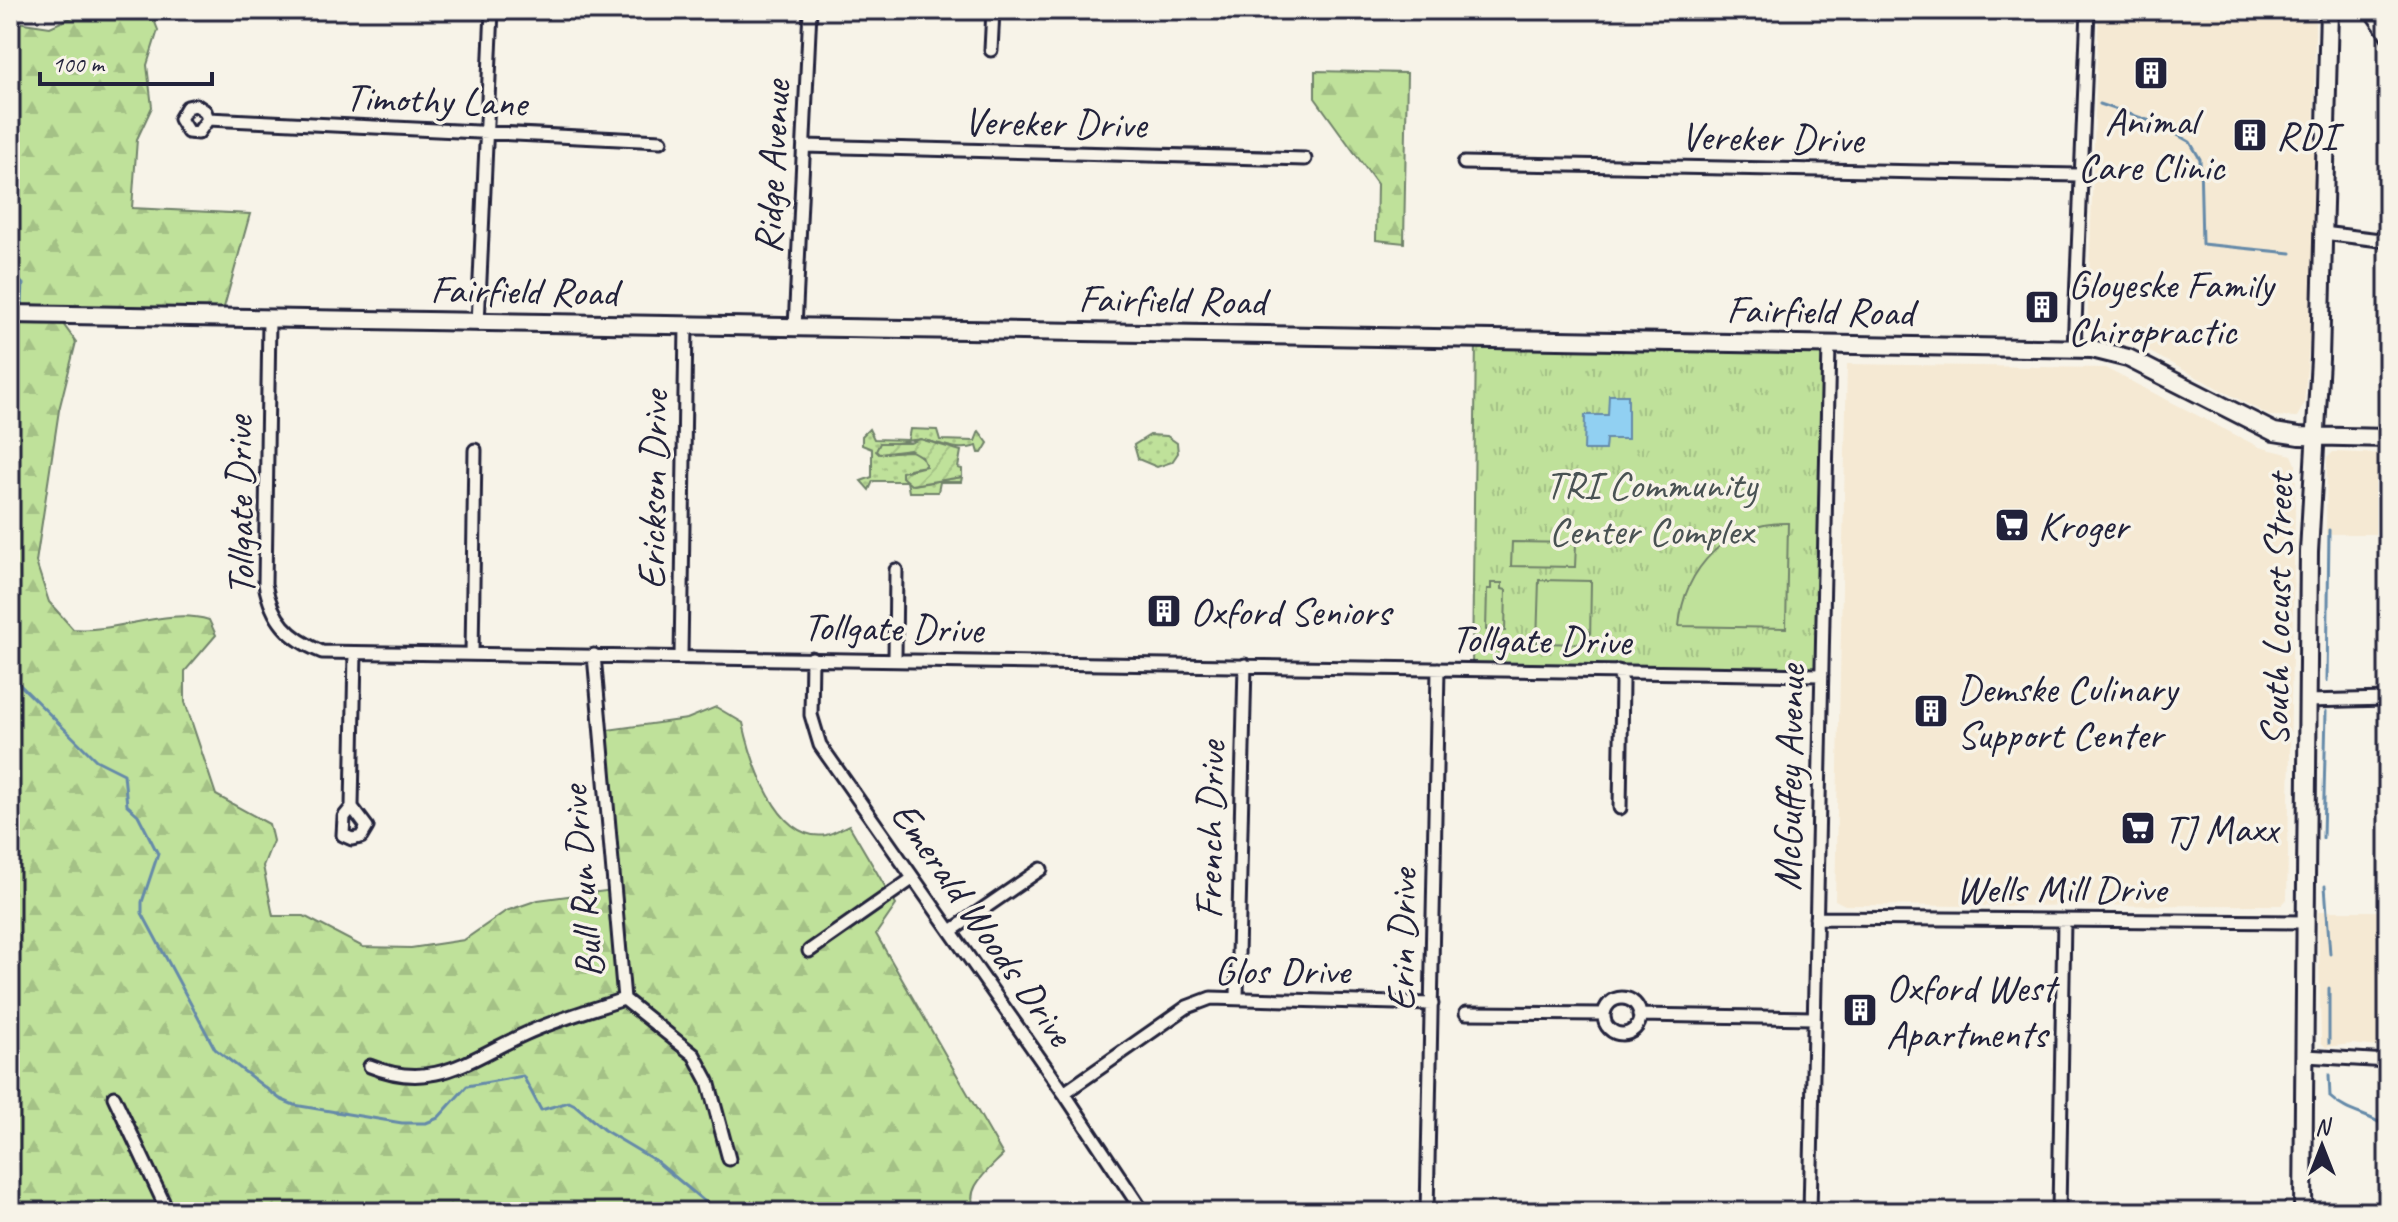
<svg xmlns="http://www.w3.org/2000/svg" width="2398" height="1222" font-family="Caveat,sans-serif">
<defs>
<pattern id="grass-dots" width="8" height="8" patternUnits="userSpaceOnUse" patternTransform="scale(2)"><rect width="8" height="8" fill="#bfe19a"/><path d="M2 2h.1M6 6h.1" fill="none" stroke="#a4c186" stroke-width="1.8" stroke-linecap="round"/></pattern>
<pattern id="forest-firs" width="22" height="20" patternUnits="userSpaceOnUse" patternTransform="scale(2)"><rect width="22" height="20" fill="#bfe19a"/><path d="M5 1l3.5 6h-7zM16 11l3.5 6h-7z" fill="#a4c186"/></pattern>
<pattern id="park-tufts" width="24" height="20" patternUnits="userSpaceOnUse" patternTransform="scale(2)"><rect width="24" height="20" fill="#bfe19a"/><path d="M3 7l-1-3M5 7V3M7 7l1-3M15 17l-1-3M17 17v-4M19 17l1-3" fill="none" stroke="#a4c186"/></pattern>
<pattern id="garden-furrows" width="10" height="10" patternUnits="userSpaceOnUse" patternTransform="scale(2)"><rect width="10" height="10" fill="#bfe19a"/><path d="M-1 1l2-2M0 10L10 0M9 11l2-2" fill="none" stroke="#a4c186"/></pattern>
</defs>
<rect width="100%" height="100%" fill="#f7f3e8"/>
<filter id="ink" filterUnits="userSpaceOnUse"><feTurbulence type="fractalNoise" baseFrequency=".0125" numOctaves="2"/><feDisplacementMap in="SourceGraphic" scale="16" xChannelSelector="R" yChannelSelector="G"/><feConvolveMatrix kernelMatrix="1 2 1 2 8 2 1 2 1" color-interpolation-filters="sRGB"/></filter>
<g filter="url(#ink)">
<!-- built -->
<path fill="#f5e9d3" d="M2099,10h216l-1,275 -10,119 -7,13 -27,-1 -143,-76 -40,-9z
M1847,364l258,4 154,79 33,8 4,9 -9,435 -5,6 -309,1 -128,-1 -10,-5z
M2333,452l55,2v80h-62l1,-76z
M2318,911h70v137l-36,-4 -26,3 -5,-4z"/>
<!-- grass -->
<path fill="url(#grass-dots)" stroke="#70826a" stroke-width="2" d="M869,429l5,10 34,1 2,-11 27,1 3,10 35,1 4,-10 9,12 -6,10h-3l-2,-7c-19,6 -31,-1 -53,-6 -11,-3 -29,7 -44,3l4,9 30,-1 12,10v5l-17,3 -3,10 8,6 48,-8 -1,5h-21l-2,10h-29l-2,-11h-34l-4,9 -8,-9 11,-4v-28l-10,-4v-9z
M1150,435l17,1 10,7 1,10 -6,9 -15,5 -19,-8 -4,-14z"/>
<!-- forest -->
<path fill="url(#forest-firs)" stroke="#70826a" stroke-width="2" d="M88,10h62l8,20 -11,35 5,42 -15,32 -5,69 118,6 -27,97 -213,-7v-283l40,6z
M1315,71l92,2 -3,170 -28,-3 1,-56 -62,-86z
M10,319l53,5 13,18 -17,68 -23,152 13,40 24,27c45,4 94,-22 136,-9l7,15 -31,36v31l31,93 53,29 4,17 -10,25 10,50h31l59,31 48,1 53,-8 42,-29 32,-11 83,-11 -14,-159 80,-11 29,-12 27,16c8,36 33,120 83,112 7,-2 16,-7 23,-10l47,80 -20,29 127,221c-14,15 -42,35 -26,57h-967z"/>
<!-- park -->
<path fill="url(#park-tufts)" stroke="#70826a" stroke-width="2" d="M1476,338l353,7 -7,330 -350,-6z"/>
<!-- garden -->
<path fill="url(#garden-furrows)" stroke="#70826a" stroke-width="2" d="M920,439l41,12 -3,17 4,1v8l-51,8 -9,-8v-5l24,-6 -4,-9 -12,-7 -31,4 -3,-3 4,-8h30z"/>
<!-- pitch -->
<path fill="#bfe19a" stroke="#70826a" stroke-width="2" d="M1788,523l-2,105 -107,-2c5,-58 49,-104 109,-103z
M1512,542l64,1 -1,24 -64,-1z
M1539,580l52,1 -1,63 -53,-1z
M1491,583h11v6l4,1 -1,41h-4l-1,6h-10v-6l-4,-1 1,-41h4z"/>
<!-- water -->
<path fill="#91d0f2" stroke="#658aa9" stroke-width="2" d="M1609,395h19v44h-22l-1,11h-21l1,-35h23z"/>
<g fill="none" stroke-linecap="round" stroke-linejoin="round">
<!-- stream -->
<path stroke="#658aa9" stroke-width="3" d="M2100,104l56,19 34,19 10,17 2,85 89,9
M10,272l13,12 -1,18
M10,409l6,8 -6,20
M10,675l86,85 28,14 3,31 11,10 20,39 -16,48v11l73,136 65,50 14,6 108,18h24l12,-5 29,-32 56,-10 18,34 28,-8 6,3 29,25 52,31 61,51
M2327,681l2,-151
M2323,838l3,-127
M2325,886l5,68
M2329,1043v-55
M2329,1075l1,22c19,18 39,16 58,31"/>
<!-- street casing -->
<g stroke="#22223b" stroke-width="17">
<path id="street" d="M991,50l2,-40
M208,119l-10,14 -10,-1 -8,-13 7,-12 9,-2 9,6 3,8 453,22
M804,146l501,13
M1464,163l615,12
M2323,233l65,8
M269,321l-4,263c7,36 23,54 57,68l1500,23
M478,324l14,-314
M795,328l15,-318
M2074,349l14,-339
M472,654l3,-204
M594,655l30,344 70,56 14,26 21,78
M681,656l5,-330
M812,658l-1,57 9,30 244,348 79,119
M895,658l1,-88
M1618,671l4,11 -2,126
M2307,701l81,-2
M352,807l15,20 -6,10 -9,2 -9,-4 1,-18 8,-10 3,-154
M1816,918l488,4
M951,931l90,-62
M809,951l103,-72
M1237,997l8,-332
M1604 1016a18 18 0 1 1 36 0a18 18 0 1 1-36 0Z
M1466,1013l138,1
M1639,1015l175,3
M2306,1056l82,5
M370,1066c64,26 99,-7 155,-32 32,-15 66,-24 99,-35
M1064,1093l123,-86 24,-9 221,6
M114,1097l54,115
M1427,1212l11,-543
M1810,1212l19,-867
M2059,1212l5,-292"/>
</g>
<!-- secondary casing -->
<g stroke="#22223b" stroke-width="22">
<path id="secondary" d="M10,314l2082,35 36,9 146,74 25,4 89,2
M2303,1212l6,-660 11,-193 9,-349"/>
</g>
<!-- street -->
<use href="#street" stroke="#f7f3e8" stroke-width="11"/>
<!-- secondary -->
<use href="#secondary" stroke="#f7f3e8" stroke-width="16"/>
<!-- rail -->
<path stroke="#22223b" stroke-width="3" d="M2361,10l27,39"/>
</g>
</g>
<!-- icons -->
<defs>
<g id="building-square" transform="scale(1.8)"><rect x="-9" y="-9" width="18" height="18" rx="4" fill="#22223b" stroke="#f7f3e8"/><path d="M-4-6H4V6H1V3H-1V6H-4ZM-2.5-4.3h1.7v1.8h-1.7ZM.8-4.3h1.7v1.8H.8ZM-2.5-1h1.7V.8h-1.7ZM.8-1h1.7V.8H.8Z" fill="#fff"/></g>
<g id="supermarket-square" transform="scale(1.8)"><rect x="-9" y="-9" width="18" height="18" rx="4" fill="#22223b" stroke="#f7f3e8"/><path d="M-6-5.5h2.5l.6 2H6L4.5 2H-2.5L-4.4-4H-6ZM-1.5 3.2a1.3 1.3 0 1 0 .1 0ZM3 3.2a1.3 1.3 0 1 0 .1 0Z" fill="#fff"/></g>
</defs>
<g fill-rule="evenodd">
<use href="#building-square" x="2151" y="73"/>
<use href="#building-square" x="2250" y="135"/>
<use href="#building-square" x="2042" y="307"/>
<use href="#supermarket-square" x="2012" y="525"/>
<use href="#building-square" x="1164" y="611"/>
<use href="#building-square" x="1931" y="711"/>
<use href="#supermarket-square" x="2138" y="828"/>
<use href="#building-square" x="1860" y="1010"/>
</g>
<g text-anchor="middle" stroke-width="7" stroke-linejoin="round" paint-order="stroke">
<!-- street labels -->
<g font-size="40" fill="#22223b" stroke="#f7f3e8">
<text transform="translate(436 99) rotate(2)" y="14">Timothy Lane</text>
<text transform="translate(1055 122) rotate(1)" y="14">Vereker Drive</text>
<text transform="translate(1772 137) rotate(1)" y="14">Vereker Drive</text>
<text transform="translate(771 167) rotate(-87)" y="14">Ridge Avenue</text>
<text transform="translate(524 290) rotate(1)" y="14">Fairfield Road</text>
<text transform="translate(1172 299) rotate(1)" y="14">Fairfield Road</text>
<text transform="translate(1820 310) rotate(1)" y="14">Fairfield Road</text>
<text transform="translate(652 490) rotate(-89)" y="14">Erickson Drive</text>
<text transform="translate(239 506) rotate(-91)" y="14">Tollgate Drive</text>
<text transform="translate(2276 610) rotate(-89)" y="14">South Locust Street</text>
<text transform="translate(893 627) rotate(1)" y="14">Tollgate Drive</text>
<text transform="translate(1541 639) rotate(1)" y="14">Tollgate Drive</text>
<text transform="translate(1788 778) rotate(-89)" y="14">McGuffey Avenue</text>
<text transform="translate(1209 830) rotate(-89)" y="14">French Drive</text>
<text transform="translate(581 882) rotate(-95)" y="14">Bull Run Drive</text>
<text x="2061" y="902">Wells Mill Drive</text>
<text transform="translate(983 923) rotate(55)" y="14">Emerald Woods Drive</text>
<text transform="translate(1401 940) rotate(-89)" y="14">Erin Drive</text>
<text x="1282" y="984">Glos Drive</text>
</g>
<!-- poi labels -->
<g font-size="40" fill="#22223b" stroke="#f7f3e8" text-anchor="start">
<text x="2151" y="134" text-anchor="middle">Animal<tspan x="2151" dy="46">Care Clinic</tspan></text>
<text x="2276" y="149">RDI</text>
<text x="2068" y="298">Gloyeske Family<tspan x="2068" dy="46">Chiropractic</tspan></text>
<text x="2038" y="539">Kroger</text>
<text x="1190" y="625">Oxford Seniors</text>
<text x="1957" y="702">Demske Culinary<tspan x="1957" dy="46">Support Center</tspan></text>
<text x="2164" y="842">TJ Maxx</text>
<text x="1886" y="1001">Oxford West<tspan x="1886" dy="46">Apartments</tspan></text>
</g>
<!-- park labels -->
<g font-size="40" fill="#495253" stroke="#f7f3e8">
<text x="1651" y="498">TRI Community<tspan x="1651" dy="46">Center Complex</tspan></text>
</g>
</g>
<!-- margin -->
<rect width="2398" height="1222" fill="none" stroke="#f7f3e8" stroke-width="40"/>
<rect x="20" y="20" width="2358" height="1182" fill="none" stroke="#22223b" stroke-width="3" filter="url(#ink)"/>
<!-- north arrow -->
<g transform="translate(2322 1146)" stroke="#f7f3e8" stroke-width="6" paint-order="stroke">
<path d="M0-6L14 30L0 20L-14 30Z" fill="#22223b"/>
<text y="-12" font-size="22" font-weight="bold" text-anchor="middle" fill="#22223b">N</text>
</g>
<!-- scale -->
<path d="M40 72v12h172v-12" fill="none" stroke="#22223b" stroke-width="4"/>
<text x="52" y="72" font-size="24" fill="#22223b" stroke="#f7f3e8" stroke-width="6" paint-order="stroke">100 m</text>
</svg>
